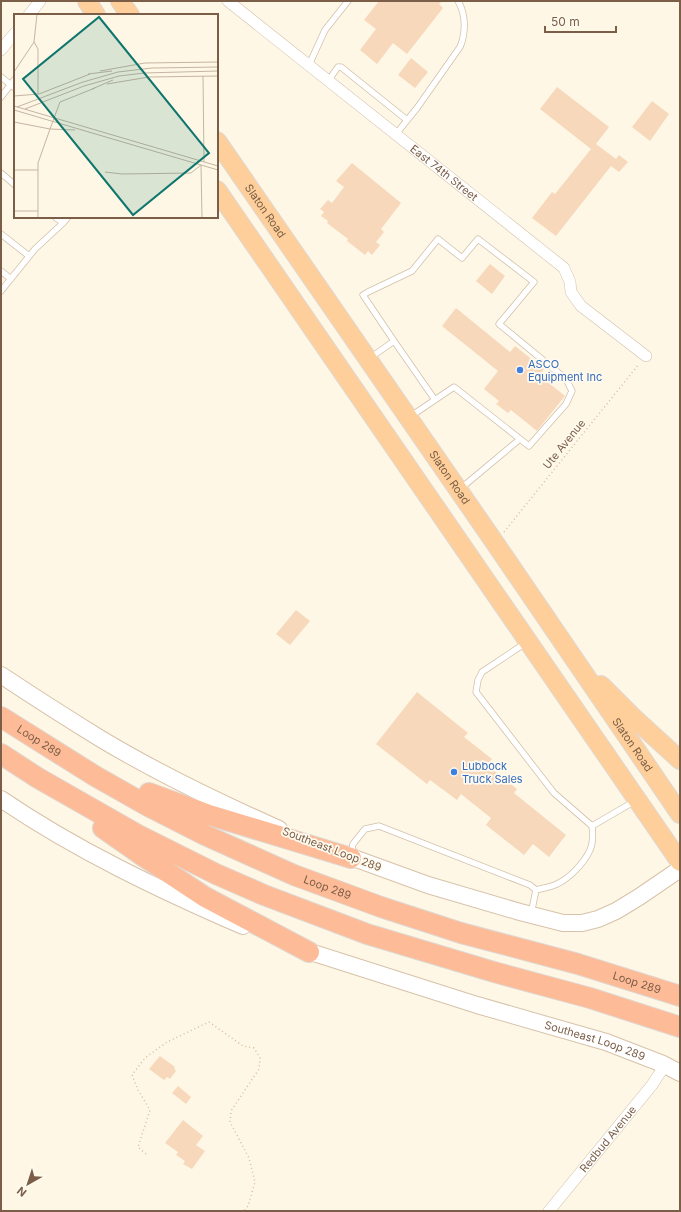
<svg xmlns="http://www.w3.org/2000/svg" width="681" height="1212" font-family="Inter,sans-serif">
<rect width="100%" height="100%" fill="#fef7e6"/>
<!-- building -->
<path fill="#f7d8bb" d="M379,1h63l-3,3 4,4 -36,46 -14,-11 -16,21 -17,-14 16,-21 -12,-9z
M411,58l17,14 -13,16 -17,-13z
M557,87l52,40 -13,17 20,15 3,-4 9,7 -9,10 -8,-6 -55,70 -24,-18 20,-26 3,2 36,-45 -51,-40z
M652,101l17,13 -19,27 -18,-14z
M352,163l49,40 -20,26 3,3 -8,10 4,3 -8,10 -4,-4 -3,4 -18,-14 1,-2 -21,-16 1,-2 -7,-5 3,-4 -4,-3 8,-9 4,3 12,-16 -8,-6z
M490,264l15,12 -13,18 -16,-13z
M456,308l54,44 5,-6 29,23 -5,6 26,21 -28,35 -26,-21 -3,3 -12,-9 3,-3 -15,-12 14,-18 -56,-45z
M296,610l14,11 -20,24 -14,-11z
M417,692l51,41 -4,4 28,22 -5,6 30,24 -3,4 52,42 -17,22 -16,-13 -9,11 -38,-30 5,-7 -30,-24 -4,6 -27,-20 -3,4 -51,-40z
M160,1056l15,11 -1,1 2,3 -6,8 -3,-2 -3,3 -15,-11z
M178,1086l13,11 -5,7 -14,-11z
M183,1120l20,16 -7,9 9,6 -13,18 -9,-5 2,-3 -9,-6 2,-3 -13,-9z"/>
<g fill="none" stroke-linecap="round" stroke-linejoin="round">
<!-- service casing -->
<g stroke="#d2bfaa" stroke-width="7">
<path id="service" d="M309,65l16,-35 23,-29
M1,77l14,11
M328,81l10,-14h3l66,53
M1,97l14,-18
M396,134l21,-26 43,-61c6,-14 6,-33 -2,-46
M1,173l14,12
M55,217l8,6
M1,234l28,22
M1,271l10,8
M1,291l34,-42 28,-26 5,-6
M394,341l41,59
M370,358l24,-17 -31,-46 5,-3 44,-21 26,-32 24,19 16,-19 56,43 -35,42 67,55 6,12 -6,13 -37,42 -9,-7 -60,50
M411,416l43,-29 66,52
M527,642l-45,30 -4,8 -2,12 78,101 38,33c1,8 1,17 -2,24 -6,13 -20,28 -33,34 -6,3 -14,4 -21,6
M592,826l43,-25
M351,855l2,-11 12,-15 14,-3 151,59 6,5 -5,24"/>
</g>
<!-- minor casing -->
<g stroke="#d2bfaa" stroke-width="12">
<g id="minor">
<path id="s1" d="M228,1l336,267 6,14 1,10 10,14 65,50"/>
<path d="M29,15l11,-14"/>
<path d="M1,50l14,-17"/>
<path id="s2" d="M549,1211l103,-126 13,-20"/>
</g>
</g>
<!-- secondary casing -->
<g stroke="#d8c2a9" stroke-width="18">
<g id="secondary">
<path d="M1,675c33,22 66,43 100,64 57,34 117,63 178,90"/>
<path d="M1,799c75,51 159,91 242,127"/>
<path d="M340,853l88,32 92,27 43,11h19l16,-4 18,-8 23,-14 41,-28"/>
<path id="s3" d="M298,948l179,57 129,37 57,22 17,9"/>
</g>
</g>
<!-- trunk casing -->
<g stroke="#dfd8d3" stroke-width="20">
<g id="trunk">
<path d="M87,1l9,14"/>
<path d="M120,1l10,14"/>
<path id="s4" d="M217,141l278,402 185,271"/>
<path d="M217,190l463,672"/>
<path d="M601,685l34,34 45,41"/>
</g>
</g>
<!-- motorway casing -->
<g stroke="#dfd8d3" stroke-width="22">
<g id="motorway">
<path id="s5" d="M1,717l94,59 53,30 57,29 89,40 87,32 80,26 117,31 102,32"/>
<path d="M1,754l37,24 100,57 78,39 48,21 103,39 127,38 96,26 90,29"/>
<path d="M149,793l57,21 145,44"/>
<path d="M103,828l40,28 62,41 104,55"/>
</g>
</g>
<!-- path -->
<path stroke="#dcbb9d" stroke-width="1.5" stroke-dasharray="1 3" stroke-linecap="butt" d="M504,532l135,-168
M146,1154l-8,-7 12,-37 -12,-20 -6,-15 13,-17 22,-16 42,-20 34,24 11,2 6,10 -1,11 -28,42 -1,11 19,36 6,24 -7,24 -4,5"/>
<!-- service -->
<use href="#service" stroke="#fff" stroke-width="5.5"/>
<!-- minor -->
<use href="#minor" stroke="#fff" stroke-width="11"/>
<!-- secondary -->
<use href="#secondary" stroke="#fff" stroke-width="16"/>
<!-- trunk -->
<use href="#trunk" stroke="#fecf9a" stroke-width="18"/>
<!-- motorway -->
<use href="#motorway" stroke="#febb97" stroke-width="20"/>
</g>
<!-- markers -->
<g fill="#3f7fe0" stroke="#fffaee" stroke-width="1.5">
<circle cx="520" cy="370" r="4"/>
<circle cx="454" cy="772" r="4"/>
</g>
<g text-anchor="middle" stroke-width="3.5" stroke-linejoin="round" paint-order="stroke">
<!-- street labels -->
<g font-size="11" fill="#7b5e47" stroke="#fffaee">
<text dy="4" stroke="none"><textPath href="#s1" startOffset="276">East 74th Street</textPath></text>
<text dy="4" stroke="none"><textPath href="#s4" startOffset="85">Slaton Road</textPath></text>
<text transform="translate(564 444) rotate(-51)" y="4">Ute Avenue</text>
<text dy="4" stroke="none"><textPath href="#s4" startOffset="409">Slaton Road</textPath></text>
<text dy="4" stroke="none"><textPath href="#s5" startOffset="45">Loop 289</textPath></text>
<text dy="4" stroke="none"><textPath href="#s4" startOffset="733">Slaton Road</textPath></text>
<text transform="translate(332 849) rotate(21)" y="4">Southeast Loop 289</text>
<text dy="4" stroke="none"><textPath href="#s5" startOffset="369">Loop 289</textPath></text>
<text dy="4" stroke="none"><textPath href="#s5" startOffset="693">Loop 289</textPath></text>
<text dy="4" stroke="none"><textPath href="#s3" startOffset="311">Southeast Loop 289</textPath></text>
<text dy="4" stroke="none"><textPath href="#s2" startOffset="93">Redbud Avenue</textPath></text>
</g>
<!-- shop labels -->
<g font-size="11" fill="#366cbe" stroke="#fffaee" text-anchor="start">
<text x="528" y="368">ASCO<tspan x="528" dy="13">Equipment Inc</tspan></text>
<text x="462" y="770">Lubbock<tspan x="462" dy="13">Truck Sales</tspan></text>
</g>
</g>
<!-- overview -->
<g transform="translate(14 14)">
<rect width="204" height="204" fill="#fef7e6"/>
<path fill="none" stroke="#c6b5a1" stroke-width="1" d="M20,28l4,7v45M86,57l45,-8 73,-1M0,58l20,-30 3,-28M74,60l24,-3M189,62l1,86M93,70l42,-7 69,-1M78,75l21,-9M0,82l25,-2 51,-20M0,92l204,60M3,93l66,-25 35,-10 34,-4 66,-1M11,95l59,-23 35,-10 25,-3 74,-2M0,96l204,60M0,108l36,7 10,-27 35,-14M36,115l25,1M0,156h24M91,158l17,2 69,-1 10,-8 1,53M0,197h24M24,204v-55l12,-34"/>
<path fill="#0f766e" fill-opacity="0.15" stroke="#0f766e" stroke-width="2" d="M85,3l110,136 -76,62 -110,-136z"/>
<rect width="204" height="204" fill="none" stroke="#7b5e47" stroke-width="2"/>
</g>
<!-- border -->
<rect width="681" height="1212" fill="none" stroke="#7b5e47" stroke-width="4"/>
<!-- north arrow -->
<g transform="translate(28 1184) rotate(219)" stroke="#fffaee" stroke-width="3" paint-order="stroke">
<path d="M0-3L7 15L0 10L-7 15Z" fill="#7b5e47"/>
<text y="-6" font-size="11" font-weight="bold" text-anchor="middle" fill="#7b5e47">N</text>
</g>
<!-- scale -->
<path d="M545 26v6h71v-6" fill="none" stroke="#7b5e47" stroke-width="2"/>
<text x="551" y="26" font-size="12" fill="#7b5e47" stroke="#fffaee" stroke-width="3" paint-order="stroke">50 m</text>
</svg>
